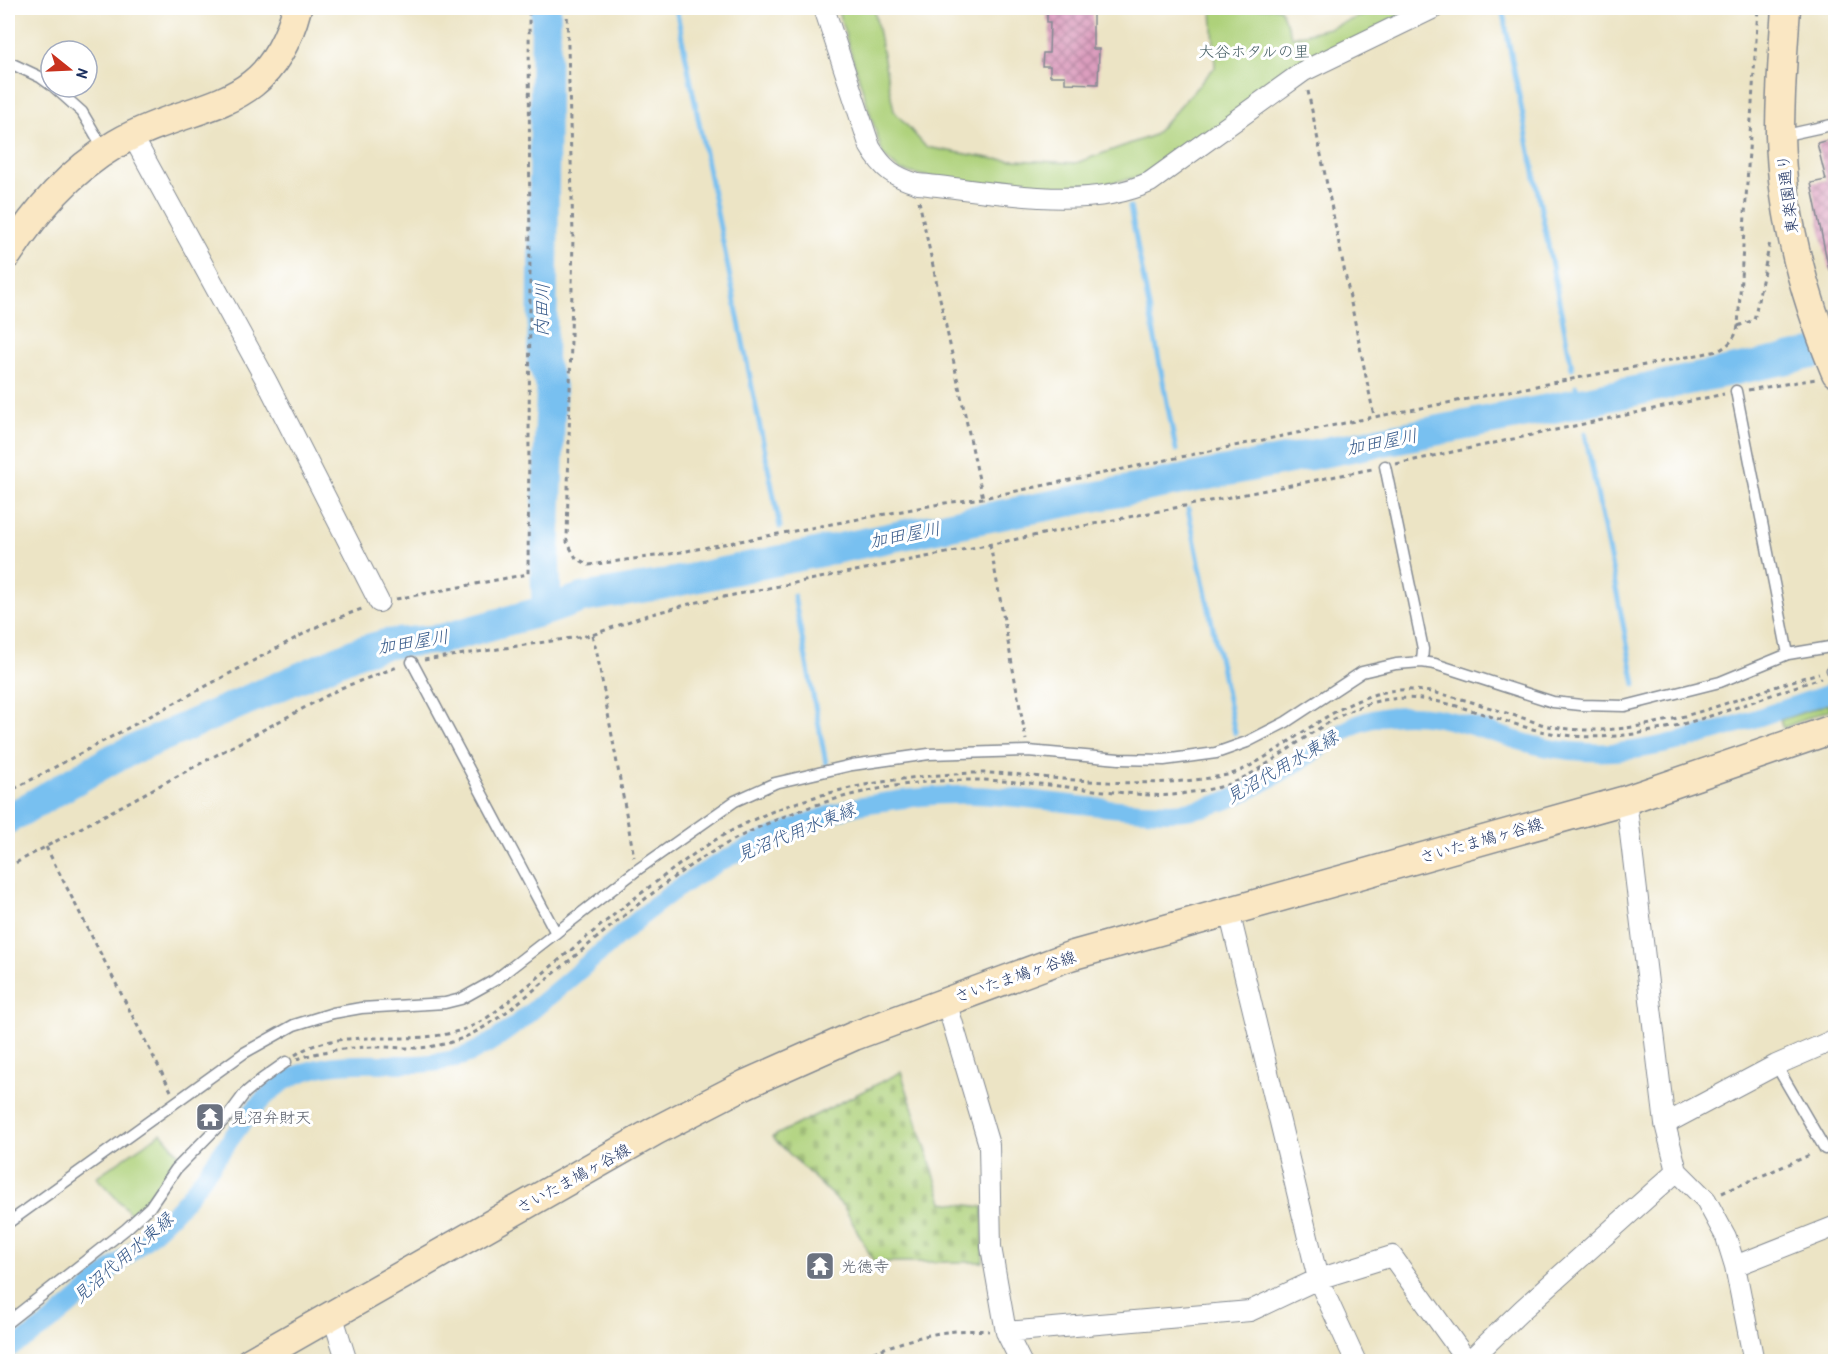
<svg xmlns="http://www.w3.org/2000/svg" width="1843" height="1369" font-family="'Patrick Hand','Klee One',sans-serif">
<defs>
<pattern id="cemetery-stones" width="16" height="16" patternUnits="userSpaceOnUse" patternTransform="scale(1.5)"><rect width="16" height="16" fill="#aed17a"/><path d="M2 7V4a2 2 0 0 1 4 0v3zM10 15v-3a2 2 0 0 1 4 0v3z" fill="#95b46c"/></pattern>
<pattern id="building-cross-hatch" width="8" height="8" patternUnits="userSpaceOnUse" patternTransform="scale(1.5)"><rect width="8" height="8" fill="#dc9ebe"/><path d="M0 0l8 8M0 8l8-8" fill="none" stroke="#b2819e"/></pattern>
</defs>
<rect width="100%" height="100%" fill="#fff"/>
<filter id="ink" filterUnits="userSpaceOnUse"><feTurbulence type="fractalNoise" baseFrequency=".0167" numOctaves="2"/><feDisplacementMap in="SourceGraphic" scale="12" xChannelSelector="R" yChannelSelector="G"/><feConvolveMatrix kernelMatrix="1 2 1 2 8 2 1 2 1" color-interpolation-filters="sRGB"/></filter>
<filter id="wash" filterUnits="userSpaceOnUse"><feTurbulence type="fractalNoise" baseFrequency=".008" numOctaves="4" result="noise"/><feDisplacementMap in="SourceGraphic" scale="24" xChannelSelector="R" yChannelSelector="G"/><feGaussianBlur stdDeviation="1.35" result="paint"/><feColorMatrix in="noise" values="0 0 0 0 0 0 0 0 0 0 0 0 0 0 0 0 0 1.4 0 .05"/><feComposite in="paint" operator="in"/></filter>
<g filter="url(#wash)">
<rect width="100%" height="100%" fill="#ece4c5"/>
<!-- cemetery -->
<path fill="url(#cemetery-stones)" stroke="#64806c" stroke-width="1.5" d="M901,1072l42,130 40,5v55h-109l-30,-55 -72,-70z"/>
<!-- green -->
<path fill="#aed17a" stroke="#64806c" stroke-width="1.5" d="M837,8h37l20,103 32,36 69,12 81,4 78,-28 61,-68 -3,-59h68l12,29 37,-9 54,-20h33l-272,168 -40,8 -50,7 -126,-14 -29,-7 -16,-15z
M1828,704l3,5 -48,19 -3,-8z
M161,1133l18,21 -31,45 -16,16 -36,-38z"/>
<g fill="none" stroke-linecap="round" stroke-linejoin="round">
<!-- stream -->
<path stroke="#78c0f0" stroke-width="5" d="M676,8l104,519
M1502,8l70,360
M1130,207l46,243
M1576,386l6,29
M1585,433l50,251
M1180,468l5,24
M1188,509l47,224
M784,546l5,25
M794,596l32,167"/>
<!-- canal -->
<path stroke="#78c0f0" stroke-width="18" d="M8,1349c37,-18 67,-48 98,-75 31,-27 64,-53 89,-86 24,-30 48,-72 77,-97 57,-50 135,-10 199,-38 29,-13 51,-34 75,-54 35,-29 68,-59 102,-88 58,-48 130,-81 202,-103 13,-4 27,-5 40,-7 28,-4 55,-7 83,-6 65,2 130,16 196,17 52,0 99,-31 142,-58 20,-13 38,-30 62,-35 59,-14 106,12 161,26 17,4 34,6 51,7 77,5 177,-37 251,-61"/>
<!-- river -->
<path stroke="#78c0f0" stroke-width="30" d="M546,8l-4,353 9,26 -6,176 2,47
M8,819l106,-61 244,-106 28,-8 55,-5 106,-29 35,-12 83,-14 315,-65 573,-111 283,-59"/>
</g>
<g id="blocks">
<!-- building -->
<path fill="url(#building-cross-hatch)" d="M1047,8h46v41h6l-1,35 -33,-1v-7h-15v-10h-8l1,-13h6l1,-31h-3z
M1836,138v131l-7,1 -18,-87 15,-3 -9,-37z"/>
</g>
</g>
<g filter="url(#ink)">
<use href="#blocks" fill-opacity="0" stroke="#848a92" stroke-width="1.5"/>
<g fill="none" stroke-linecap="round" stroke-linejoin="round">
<!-- lane casing -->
<g stroke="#848a92" stroke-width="13">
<path id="lane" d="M8,62l32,15 11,8
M54,87l28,25 23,39
M1781,136l55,-12
M1736,391l52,263
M1385,466l38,183 -1,13
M412,662l144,271
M1832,670l4,-1
M1776,1065l49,84
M8,1223l236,-170 50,-28 39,-12 28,-5 84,-5 16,-4 34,-19 142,-110 98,-69 40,-18 77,-18 77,-11 99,-3 91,8 45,1 52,-7 31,-11 39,-20 76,-50 34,-8 26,-2 13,2 118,38 28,3 44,1 95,-24 68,-28 48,-8
M8,1322l118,-93 24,-22 26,-38 52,-53 17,-23 17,-14 24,-17"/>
</g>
<!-- street casing -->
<g stroke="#848a92" stroke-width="22">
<path id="street" d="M824,8l46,139c13,22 24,30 48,37 71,6 165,29 232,-2l154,-111 130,-63
M132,135l135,247 112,220
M1626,800l39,324 12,47 29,29 20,37 9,29 19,96
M1229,911l89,368 38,83
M946,1001l43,144 2,102 15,85 15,30
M1665,1124l111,-59 60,-26
M1735,1266l101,-40
M332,1314l15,48
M1006,1332l244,-21 68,-32 74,-23 76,106
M1468,1362l55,-53 154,-138"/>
</g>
<!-- secondary casing -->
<g stroke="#848a92" stroke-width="31">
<path id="secondary" d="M1786,8c-3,42 -6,84 -6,127 2,83 24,162 56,238
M8,254c29,-44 62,-83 108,-110 79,-46 152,-26 181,-136
M250,1362l405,-231 91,-47 108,-48 216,-80 556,-156 210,-72"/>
</g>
<!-- path -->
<path stroke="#848a92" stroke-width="3" stroke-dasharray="4.5 4.5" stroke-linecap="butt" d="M567,8l6,227 -6,307 9,16 13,7 81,-11 275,-51 38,-5 391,-81 344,-66c12,-7 17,-12 20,-25l20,-318
M1308,91l66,325
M919,201l64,297
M1738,326l16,-6 16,-78
M1748,390l68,-11
M1396,464l328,-70
M990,544l36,196
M396,599l132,-25 2,-277 -1,-289
M592,635l5,18 37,204
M424,660l168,-25 49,-18 52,-14 679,-134
M8,777l6,12 -6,3
M14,789l306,-164 44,-17
M46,847l125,244
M8,867l333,-179 59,-22
M295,1055c54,-36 136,4 196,-40 57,-44 111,-93 169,-136 23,-17 46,-35 71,-48 73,-40 162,-55 244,-58 33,-1 67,5 101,7 50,4 100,5 151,-5 16,-3 31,-14 45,-22 37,-24 82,-61 128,-63 37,-2 83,16 119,27 11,3 23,8 34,10 94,15 178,-29 266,-54
M297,1059c27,-9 54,-12 82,-12 18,0 37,3 55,-1 27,-4 49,-17 71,-33 54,-42 106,-89 161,-130 88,-67 202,-105 314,-103 45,1 90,8 135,12 23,2 49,6 71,1 18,-3 39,-5 55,-14 48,-24 96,-75 150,-80 55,-6 107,25 160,34 94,17 183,-27 270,-55
M1722,1193l90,-39
M848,1362c50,-19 87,-35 141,-31"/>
<!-- lane -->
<use href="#lane" stroke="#fff" stroke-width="10"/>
<!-- street -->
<use href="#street" stroke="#fff" stroke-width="20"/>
<!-- secondary -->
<use href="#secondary" stroke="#fae7c3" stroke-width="28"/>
</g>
</g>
<!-- icons -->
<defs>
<g id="temple-square" transform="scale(1.5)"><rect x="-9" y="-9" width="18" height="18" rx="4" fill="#6b7280" stroke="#fff"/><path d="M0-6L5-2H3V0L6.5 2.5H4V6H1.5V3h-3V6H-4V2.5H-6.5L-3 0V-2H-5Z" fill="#fff"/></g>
</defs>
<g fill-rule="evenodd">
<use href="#temple-square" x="210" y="1117"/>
<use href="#temple-square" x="820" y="1266"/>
</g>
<g text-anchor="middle" stroke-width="6" stroke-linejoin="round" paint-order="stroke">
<!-- park labels -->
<g font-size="16" fill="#476066" stroke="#fff">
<text x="1254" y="57">大谷ホタルの里</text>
</g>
<!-- street labels -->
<g font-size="16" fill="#1b2f5e" stroke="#fff">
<text transform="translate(1787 194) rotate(-97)" y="6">東楽園通り</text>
<text transform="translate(1481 840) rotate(-16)" y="6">さいたま鳩ヶ谷線</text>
<text transform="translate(1015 976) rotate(-19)" y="6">さいたま鳩ヶ谷線</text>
<text transform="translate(573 1178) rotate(-29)" y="6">さいたま鳩ヶ谷線</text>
</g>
<!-- worship labels -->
<g font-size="16" fill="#5b616d" stroke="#fff" text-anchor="start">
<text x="231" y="1123">見沼弁財天</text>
<text x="841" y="1272">光徳寺</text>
</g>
<!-- water labels -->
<g font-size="18" font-style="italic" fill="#375a8a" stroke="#fff">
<text transform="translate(542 310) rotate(-89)" y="6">内田川</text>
<text transform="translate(1382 442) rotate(-11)" y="6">加田屋川</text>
<text transform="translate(905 535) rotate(-11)" y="6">加田屋川</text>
<text transform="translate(413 642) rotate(-9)" y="6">加田屋川</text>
<text transform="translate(1282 767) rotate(-30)" y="6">見沼代用水東縁</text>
<text transform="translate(796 832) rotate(-22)" y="6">見沼代用水東縁</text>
<text transform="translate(123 1258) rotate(-41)" y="6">見沼代用水東縁</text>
</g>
</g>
<!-- margin -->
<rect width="1843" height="1369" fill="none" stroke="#fff" stroke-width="30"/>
<!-- north arrow -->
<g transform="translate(69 69) rotate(108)"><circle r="28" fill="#ffffff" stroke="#a4acbf" stroke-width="1.5"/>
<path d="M0-4.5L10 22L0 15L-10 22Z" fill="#c8321e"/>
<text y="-9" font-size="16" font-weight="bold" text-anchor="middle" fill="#1b2f5e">N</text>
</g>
</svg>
